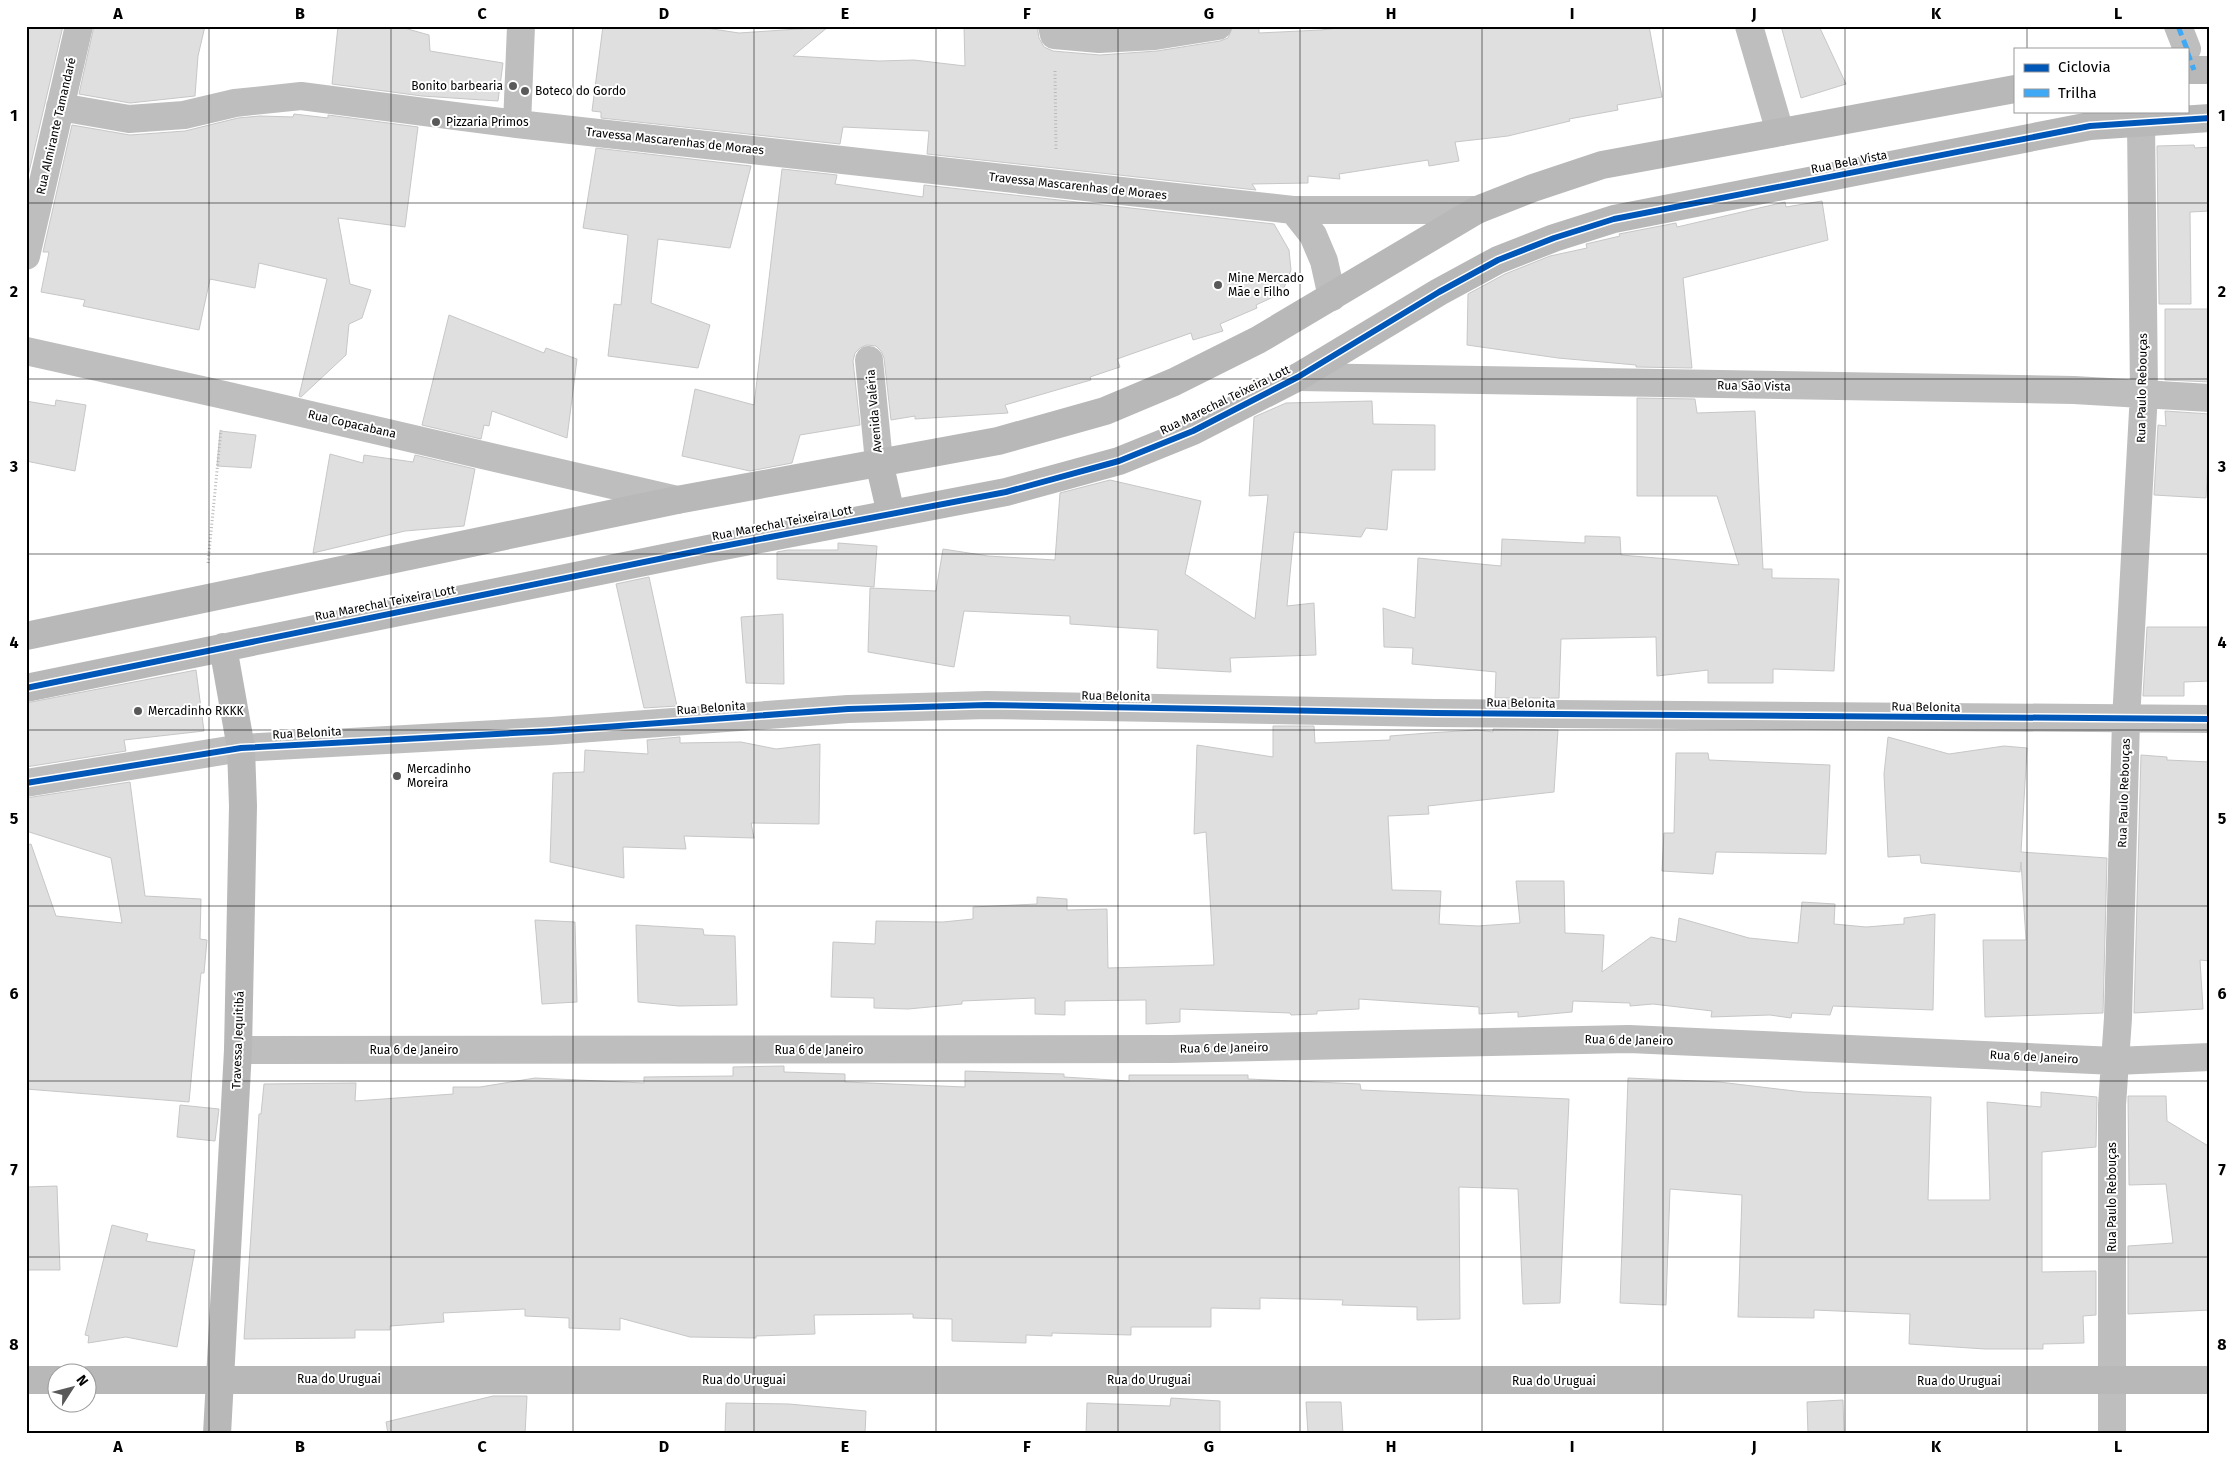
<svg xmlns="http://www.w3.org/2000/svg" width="2236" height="1460" font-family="'Fira Sans',sans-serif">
<rect width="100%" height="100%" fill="#fff"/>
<!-- building -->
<path fill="#dfdfdf" stroke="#c7c7c7" d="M26,26h37l-37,159z
M94,26h111l-7,30 -3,40 -65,7 -51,-9z
M338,26h59l32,9 1,16 73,12 -5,38 -76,-5 -90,-12z
M603,26h90l46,7 89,-6 -35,29 86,5 35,-1 51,6 -1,-40h73l2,12 5,9 9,4 47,4 57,-4 63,-10 8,-3 5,-12h26v7l62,-3 33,-4h295l13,71 -45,8 1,5 -49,9 1,2 -62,15 -53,6 4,19 -30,5 -1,-6 -89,14 1,5 -32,-3v7l-56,1 4,6 -329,-36 2,-23 -86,-4 -3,17 -239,-26v-6l-9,-1z
M1781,26h38l27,58 -45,14z
M294,114l34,4v-3l90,12 -13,100 -67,-9 12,66 21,6 -9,28 -13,6 -3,31 -45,42 -2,-1 28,-117 -68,-16 -4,25 -45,-9 -11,51 -116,-24 2,-6 -44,-8 8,-40h-6l29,-127 58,10 55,-4 53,-13 22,-2 33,1z
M2194,145l1,3 15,-1v64l-20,1 1,92h-32l-2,-158z
M596,148l155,18 -21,82 -72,-9 -7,64 59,22 -12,43 -90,-12 6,-52 7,1 7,-70 -45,-7z
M782,169l55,6 -2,9 88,13 1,-12 350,39 15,26 2,20 -9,23 -26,12 1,3 -37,16 3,7 -30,9 -2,-7 -74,26 3,8 -30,10 1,3 -86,25 3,8 -93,6v-3l-24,4 -7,-62 -3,-7 -5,-5 -9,-1 -7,3 -5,5 -2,8 7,64 -60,10 -8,28 -42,8 -68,-15 13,-67 59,16z
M1822,201l6,39 -145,38 9,90 -56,-1v-2l-78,-7 -91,-13 1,-51 37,-20 45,-18 37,-8 -1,-4 34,-8 -1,-2 57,-11 1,4 108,-25 1,5z
M2165,309h45v73l-45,-2z
M449,315l95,38 2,-5 31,11 -10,79 -75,-27 -3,15 -5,-1 -3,14 -59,-14z
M1637,398l58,1 2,14 58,-2 8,158h9v9l67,1 -5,92 -61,-2v14h-65v-13l-51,6 -1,-39 -95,2 -2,59h-64l1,-26 -84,-8 1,-16 -29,-1 -1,-39 32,10 3,-60 83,8 1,-27 83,4v-7l35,1 1,18 118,10 -22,-69h-80z
M56,400l30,5 -11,66 -49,-10v-60l29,5z
M1372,401l1,23 62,1v45h-43l-5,60 -21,-2 -5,9 -67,-5 -7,74 27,-3 2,52 -86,3 1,14 -74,-4 1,-38 -88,-6v-8l-106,-5 -10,56 -86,-15 2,-64 66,3 7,-42 45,7 67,4 5,-67 50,-13 91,21 -16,73 70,45 13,-124 -19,1 5,-79 32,-14z
M2165,411l45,3v46h-2l-2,38 -52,-3 4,-70 8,1z
M220,431l36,4 -5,33 -34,-2z
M330,454l33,9 1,-8 49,7 2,-7 60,14 -11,57 -59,5 -92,22z
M838,543l39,3 -3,41 -97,-8v-27l11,-2h50z
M649,577l28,129 -33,2 -28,-124z
M783,614l1,70 -38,-1 -5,-66z
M2147,627h63v54l-26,1v14h-41z
M196,670l8,61 -80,9 2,11 -100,16v-64z
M1273,726h41l1,17 75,-3v-4l38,-3 49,-3 16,2v-3l65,1 -4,62 -126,14 1,8 -41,2 4,74 49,1 -2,33 39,2 42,-3 -4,-42h48l1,52 39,2 -2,37 49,-35 25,5 3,-24 70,20 49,5 4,-41 33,2 -1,20 32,3 38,-3v-6l31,-4 -2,96 -100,-4 -3,9 -38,-2 -1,5 -21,-3 -59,2 1,-6 -59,-7 -23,2v-3l-57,-2 -1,11 -54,5v-5l-39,2v-7l-120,-8v10l-42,2v3l-26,1 -1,-2 -110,-4v13l-34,2v-24l-81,1v14l-30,-1v-16l-73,3v3l-54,5 -34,-1v-10l-43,-1 2,-55 42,2 1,-23 67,1 30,-3v-12l64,-3v-7l30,2v11l40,-1 1,59 106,-3 -8,-133 -12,2 3,-89 76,12z
M680,737v6l61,-1 35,7 44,-5 -1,80 -68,-1 3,15 -70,-2 2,13 -63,-2 1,31 -74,-16 3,-89 31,-1 1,-22 63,4 -1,-14z
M1888,737l61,17 55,-8 23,2 -6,104 86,6 -4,155 -118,4 -2,-77h43l-5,-78 -1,10 -99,-9 -1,-8 -32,2 -4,-83z
M1676,753h32l1,7 121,5 -4,89 -110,-2 -3,22 -51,-3 2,-38h10z
M2141,755l26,2v3l43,2v199l-10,-1 3,49 -69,4z
M130,782l15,114 56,3 -1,40 7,1 -3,33h-3l-12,129 -163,-13v-244l5,-1 25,72 66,7 -11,-65 -85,-27v-33z
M535,920l40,2 2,80 -35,2z
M636,925l67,4 1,6 31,1 2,69 -58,1 -41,-4z
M784,1066v6l61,2v8l120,5v-16l99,3v3l65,4v-6h119v4l112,5 1,6 208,9 -9,204 -37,1 -5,-115 -59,-2 1,132 -43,1v-13l-75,-2 1,-5 -83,-2v11l-49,-1v19h-80v8l-79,-2v3l-26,-1v8l-74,-2v-22l-39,-1v-4l-99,1 1,19 -59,2v2l-66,-1 -70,-19v12l-51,-2v-10l-44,-2v-7l-82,4 1,9 -54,4v4h-35v8l-111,1 15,-225h2l3,-30 92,-1 -1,18 98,-7v-7h27l55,-9 109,5v-6l89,-1v-9z
M1628,1078l91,4 84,10 128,5 -3,103h62l-3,-98 54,5v-15l56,5 -1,50 -54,5v120l54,-1v44l-13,1 1,27 -41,1v5h-58l-76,-5 1,-30 -96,-4v8l-76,-1 4,-122 -72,-6 -4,116 -46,-2z
M2128,1096h38l1,25 43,26v163l-82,4v-68l45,-3 -7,-59 -37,1z
M180,1105l39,4 -4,32 -38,-4z
M57,1186l3,84h-34v-83z
M112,1225l36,9 -2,7 49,9 -18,97 -51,-10 -38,6 1,-7 -4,-1z
M493,1396h34l-2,38h-137l-2,-12z
M1171,1398l49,3v33h-134l1,-31 83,3z
M1843,1400l1,34h-36l-1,-32z
M1306,1402h35l2,32h-35z
M726,1403l63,1 77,7 -1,23h-140z"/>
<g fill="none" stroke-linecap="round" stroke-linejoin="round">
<!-- path -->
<path stroke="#b9b9b9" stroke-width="3" stroke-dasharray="1 2.5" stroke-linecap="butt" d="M1055,71l1,78
M208,563l13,-133"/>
<!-- street -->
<path stroke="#bebebe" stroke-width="28" d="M1052,26l2,9 45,4 56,-3 63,-10
M1749,26l31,106
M2178,26l9,23
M60,107l69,12 55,-4 51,-12 66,-7 216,28 776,86h184
M517,124l4,-98
M1293,210l20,25 11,26 8,36
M26,256l53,-230
M26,351l198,44 453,105
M869,360l10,102
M1298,377l776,13 136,8
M26,783l215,-35 310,-17 297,-22 139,-4 448,8 775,6
M238,1050l933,-1 458,-10 486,22 95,-4
M2112,1434v-329l6,-87 8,-298 18,-327 -3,-271"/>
<!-- secondary -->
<path stroke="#b8b8b8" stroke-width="28" d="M2187,70h23
M879,462l12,52
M26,636l651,-136 321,-59 107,-30 69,-29 84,-42 219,-130 56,-22 69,-23 413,-76
M26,688l682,-139 298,-57 113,-31 74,-30 105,-54 141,-85 59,-32 56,-22 60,-19 476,-93 120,-8
M26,1380h32
M88,1380h2122
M217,1434l21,-384 5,-244 -2,-58 -18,-101"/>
<!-- quiet -->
<path stroke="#3fa9f5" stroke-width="5" stroke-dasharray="10 5" stroke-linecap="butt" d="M2178,26l9,23
M2187,51l7,19"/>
<!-- cycleway casing -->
<g stroke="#fff" stroke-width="9">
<path id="cycleway" d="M26,688l682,-139 298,-57 113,-31 74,-30 105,-54 141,-85 59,-32 56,-22 60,-19 476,-93 120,-8
M26,783l215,-35 310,-17 297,-22 139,-4 448,8 775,6"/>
</g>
<!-- cycleway -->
<use href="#cycleway" stroke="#0057b8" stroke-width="6"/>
</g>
<!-- grid -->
<path fill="none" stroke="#000" stroke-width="1" stroke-opacity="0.55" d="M209,26v1408M391,26v1408M573,26v1408M754,26v1408M936,26v1408M1118,26v1408M1300,26v1408M1482,26v1408M1663,26v1408M1845,26v1408M2027,26v23M2027,111v1323M26,203h2184M26,379h2184M26,554h2184M26,730h2184M26,906h2184M26,1081h2184M26,1257h2184"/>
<!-- markers -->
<g fill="#595959" stroke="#fff" stroke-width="2">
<circle cx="513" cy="86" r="5"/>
<circle cx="525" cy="91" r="5"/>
<circle cx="436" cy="122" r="5"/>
<circle cx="1218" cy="285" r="5"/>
<circle cx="138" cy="711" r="5"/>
<circle cx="397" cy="776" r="5"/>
</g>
<g text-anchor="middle" stroke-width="4" stroke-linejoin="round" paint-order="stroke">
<!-- poi labels -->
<g font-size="12" fill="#000" stroke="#fff" text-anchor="start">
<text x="503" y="90" text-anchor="end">Bonito barbearia</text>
<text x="535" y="95">Boteco do Gordo</text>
<text x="446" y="126">Pizzaria Primos</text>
<text x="1228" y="282">Mine Mercado<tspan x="1228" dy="14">Mãe e Filho</tspan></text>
<text x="148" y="715">Mercadinho RKKK</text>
<text x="407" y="773">Mercadinho<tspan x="407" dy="14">Moreira</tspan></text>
</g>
<!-- street labels -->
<g font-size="12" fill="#000" stroke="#fff">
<text transform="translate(56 126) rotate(-77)" y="4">Rua Almirante Tamandaré</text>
<text transform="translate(675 141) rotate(6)" y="4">Travessa Mascarenhas de Moraes</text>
<text transform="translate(1849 162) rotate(-11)" y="4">Rua Bela Vista</text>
<text transform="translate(1078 186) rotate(6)" y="4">Travessa Mascarenhas de Moraes</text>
<text transform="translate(1754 386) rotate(1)" y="4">Rua São Vista</text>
<text transform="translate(2142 388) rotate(-89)" y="4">Rua Paulo Rebouças</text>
<text transform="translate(1225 400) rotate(-26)" y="4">Rua Marechal Teixeira Lott</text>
<text transform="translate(874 411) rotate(-95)" y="4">Avenida Valéria</text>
<text transform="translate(352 424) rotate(13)" y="4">Rua Copacabana</text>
<text transform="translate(782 523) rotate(-11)" y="4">Rua Marechal Teixeira Lott</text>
<text transform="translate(385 603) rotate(-11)" y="4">Rua Marechal Teixeira Lott</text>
<text transform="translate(1116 696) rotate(1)" y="4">Rua Belonita</text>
<text transform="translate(1521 703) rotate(1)" y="4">Rua Belonita</text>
<text transform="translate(1926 707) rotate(1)" y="4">Rua Belonita</text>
<text transform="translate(711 708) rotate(-4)" y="4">Rua Belonita</text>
<text transform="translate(307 733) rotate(-3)" y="4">Rua Belonita</text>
<text transform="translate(2124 793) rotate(-88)" y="4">Rua Paulo Rebouças</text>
<text transform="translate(238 1040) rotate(-88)" y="4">Travessa Jequitibá</text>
<text transform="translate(1629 1040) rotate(1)" y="4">Rua 6 de Janeiro</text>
<text transform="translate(1224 1048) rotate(-1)" y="4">Rua 6 de Janeiro</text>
<text x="414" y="1054">Rua 6 de Janeiro</text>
<text x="819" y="1054">Rua 6 de Janeiro</text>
<text transform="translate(2034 1057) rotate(3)" y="4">Rua 6 de Janeiro</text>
<text transform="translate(2112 1197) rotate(-90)" y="4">Rua Paulo Rebouças</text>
<text x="339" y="1383">Rua do Uruguai</text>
<text x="744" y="1384">Rua do Uruguai</text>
<text x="1149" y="1384">Rua do Uruguai</text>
<text x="1554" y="1385">Rua do Uruguai</text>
<text x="1959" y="1385">Rua do Uruguai</text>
</g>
</g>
<!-- border -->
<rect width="2236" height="1460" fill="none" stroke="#ffffff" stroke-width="55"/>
<!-- legend -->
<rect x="2014" y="48" width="175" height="65" fill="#ffffff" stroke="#999999"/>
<rect x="2024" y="64" width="25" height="8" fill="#0057b8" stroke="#999999"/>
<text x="2058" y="72" font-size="15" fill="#000000">Ciclovia</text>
<rect x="2024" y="89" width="25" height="8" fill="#3fa9f5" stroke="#999999"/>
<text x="2058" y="98" font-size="15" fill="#000000">Trilha</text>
<!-- north arrow -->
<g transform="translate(72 1388) rotate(54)"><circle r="24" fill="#ffffff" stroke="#999999"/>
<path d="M0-4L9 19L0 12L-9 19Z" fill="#595959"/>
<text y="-8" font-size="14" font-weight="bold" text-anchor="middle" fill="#000000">N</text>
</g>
<rect x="28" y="28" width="2180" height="1404" fill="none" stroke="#000" stroke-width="2"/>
<g font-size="16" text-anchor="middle" font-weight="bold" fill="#000">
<text x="118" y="19">A</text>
<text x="300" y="19">B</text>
<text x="482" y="19">C</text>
<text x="664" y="19">D</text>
<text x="845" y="19">E</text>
<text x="1027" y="19">F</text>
<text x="1209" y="19">G</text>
<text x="1391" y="19">H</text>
<text x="1572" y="19">I</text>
<text x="1754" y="19">J</text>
<text x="1936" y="19">K</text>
<text x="2118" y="19">L</text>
<text x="14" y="121">1</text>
<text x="2222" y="121">1</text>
<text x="14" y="297">2</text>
<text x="2222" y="297">2</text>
<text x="14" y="472">3</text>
<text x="2222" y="472">3</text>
<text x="14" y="648">4</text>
<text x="2222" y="648">4</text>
<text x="14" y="824">5</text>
<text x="2222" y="824">5</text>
<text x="14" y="999">6</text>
<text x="2222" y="999">6</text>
<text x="14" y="1175">7</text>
<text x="2222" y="1175">7</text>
<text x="14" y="1350">8</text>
<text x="2222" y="1350">8</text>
<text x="118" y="1452">A</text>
<text x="300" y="1452">B</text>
<text x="482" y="1452">C</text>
<text x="664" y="1452">D</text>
<text x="845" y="1452">E</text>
<text x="1027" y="1452">F</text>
<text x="1209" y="1452">G</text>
<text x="1391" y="1452">H</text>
<text x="1572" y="1452">I</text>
<text x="1754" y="1452">J</text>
<text x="1936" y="1452">K</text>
<text x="2118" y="1452">L</text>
</g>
</svg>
